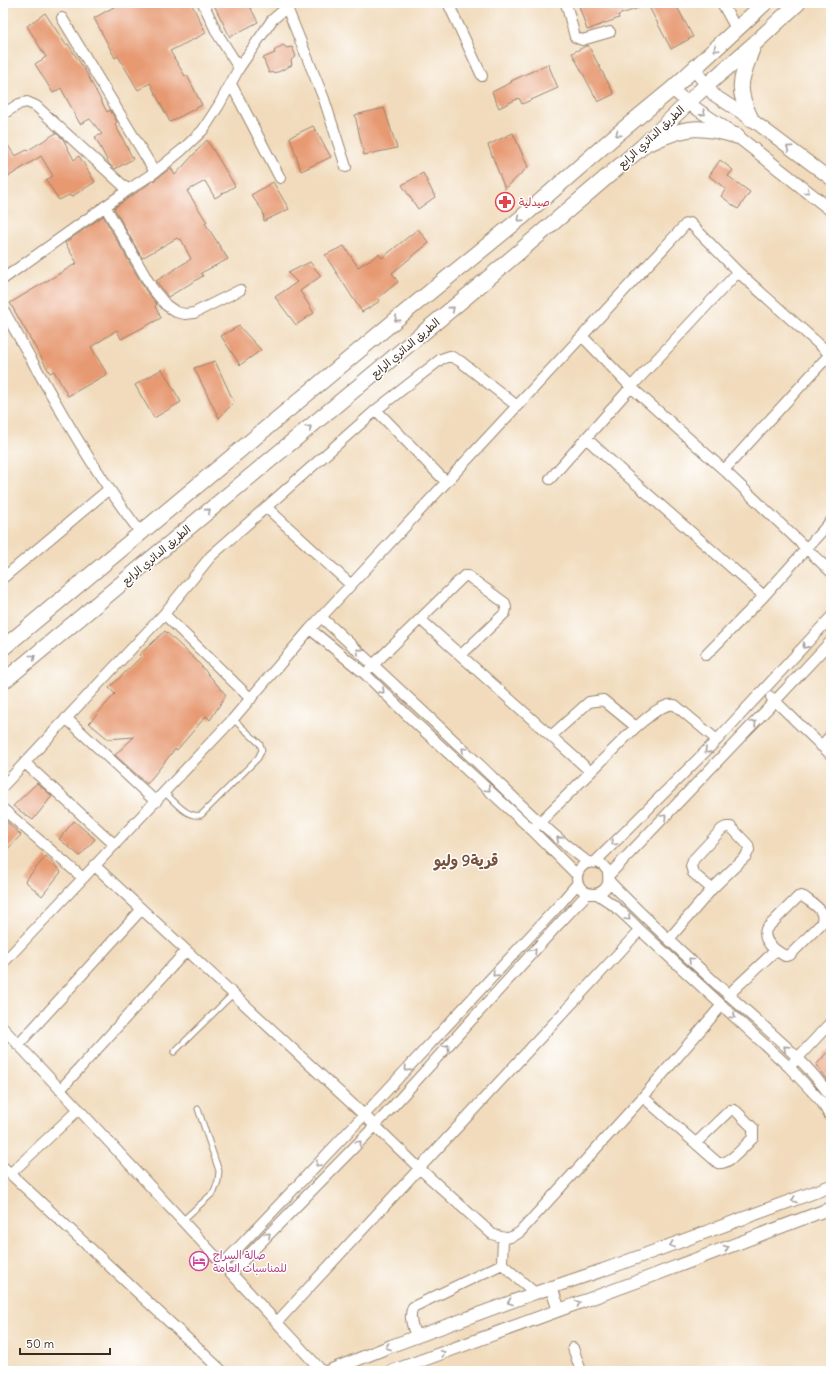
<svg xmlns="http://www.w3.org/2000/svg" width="834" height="1374" font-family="Delius,'Playpen Sans Arabic',sans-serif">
<rect width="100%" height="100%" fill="#fff"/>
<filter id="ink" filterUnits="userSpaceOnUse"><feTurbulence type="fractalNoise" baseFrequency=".025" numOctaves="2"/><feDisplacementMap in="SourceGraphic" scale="8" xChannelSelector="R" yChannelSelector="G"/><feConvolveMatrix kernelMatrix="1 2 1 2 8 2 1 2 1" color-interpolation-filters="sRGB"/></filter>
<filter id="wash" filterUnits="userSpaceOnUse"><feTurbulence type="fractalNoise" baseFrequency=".012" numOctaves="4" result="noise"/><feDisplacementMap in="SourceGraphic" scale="16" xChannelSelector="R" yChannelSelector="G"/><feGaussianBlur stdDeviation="0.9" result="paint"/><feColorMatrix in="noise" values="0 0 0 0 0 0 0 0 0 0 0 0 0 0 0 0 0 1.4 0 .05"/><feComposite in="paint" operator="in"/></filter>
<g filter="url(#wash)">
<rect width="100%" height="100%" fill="#f1dbbc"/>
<g id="blocks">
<!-- building -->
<path fill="#e79a72" d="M121,3h70l15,30 -36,18 15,25 2,-1 15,30 -32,17 -20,-39 -12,7 -20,-34 -3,2 -21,-40z
M213,3h35l10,19 -28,15z
M578,3h97l18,34 -22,12 -23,-44 -30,10 1,3 -32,12z
M45,13l21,32 2,-1 18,28 21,40 3,-2 7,12 -2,2 18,35 -18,10 -6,-5 -14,-27 7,-3 -12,-15 -10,5 -19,-36 -8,5 -18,-29 11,-7 -19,-31z
M283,45l4,3 5,-1 4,9 -5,4 1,5 -14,7 -9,1 -6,-15 12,-5 -1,-2z
M588,45l26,49 -16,8 -26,-49z
M548,64l10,24 -36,16 -3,-6 -20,10 -7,-16 20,-10 -1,-1z
M384,108l13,40 -33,7 -9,-40z
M313,126l18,31 -30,14 -11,-34z
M56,133l7,6 11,21 5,-4 16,26 -24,15 -2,-2 -10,5 -13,-20 7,-4 -12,-20 -38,24v-42l12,18 12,-6v1z
M513,133l15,34 -23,22 -17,-44z
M207,140l28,46 -20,12 -10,-17 -18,10 20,31 -2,1 23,36 -27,14 2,3 -35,21 -12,-16 35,-22 -10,-20 -2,1 -2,-2 -35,20 -28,-50 45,-31 12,-9 4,7z
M720,160l13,10 -5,6 22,16 -12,17 -17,-13 5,-7 -17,-13z
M423,173l12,24 -17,12 -16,-24z
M273,182l16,27 -25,12 -1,-10 -12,-16z
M103,216l43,75 11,13 -2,2 6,12 -40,21 -4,-9 -26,17 16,27 -39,22 -14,-25 -4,2 -40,-70 67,-40 -12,-20z
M418,229l11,14 -37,30 6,9 -20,16 2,3 -18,11 -37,-57 19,-9 14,21 21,-13 3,4z
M310,262l11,14 -21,15 14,22 -18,12 -21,-28 22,-15 -9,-9z
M239,326l22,24 -21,15 -19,-29z
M215,361l19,41 -15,16 -25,-50z
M162,369l19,33 -27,16 -19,-33z
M165,631l31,29 30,35 -16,25 -4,-4 -29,34 -2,-1 -28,35 -32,-29 19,-18 -26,2 -19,-16 26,-29 -6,-6 32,-31 -2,-2z
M37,783l15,13 -19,24 -20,-14z
M3,818l18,17 -18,19z
M74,821l21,18 -15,17 -21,-17z
M46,856l15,16 -19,24 -17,-15z
M831,1048v38l-15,-21z"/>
</g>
</g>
<g filter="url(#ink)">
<use href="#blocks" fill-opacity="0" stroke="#96826d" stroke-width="1"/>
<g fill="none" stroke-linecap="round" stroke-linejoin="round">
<!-- service casing -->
<g stroke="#96826d" stroke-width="7">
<path id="service" d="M165,793c10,9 22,25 36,22l57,-57 4,-8 -2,-6 -27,-25
M174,1052l59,-58
M182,1221l32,-29 4,-11 1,-10 -21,-62"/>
</g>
<!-- minor casing -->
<g stroke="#96826d" stroke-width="12">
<path id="minor" d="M203,3l14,30 22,35
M448,3l34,73
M566,3l9,34 7,3 28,-8
M722,3l15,27
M287,8l37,91 22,68
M62,18l93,154
M231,84l49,94
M3,114l16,-10 8,-2 9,4 92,84
M105,206l47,82 14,17 10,7 9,2 9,-1 46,-23
M3,279l125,-89 27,-18 27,-22 21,-20 16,-25 20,-37 33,-48 20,-17
M3,309c43,76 84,154 138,224
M582,336l49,51 93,83 107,102
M376,410l70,72
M586,438l39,36 139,122
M724,470l106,-116
M550,479l81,-92 107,-115
M266,507l85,78
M3,578l106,-89
M164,614l87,85
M321,617c55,50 108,100 162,151 34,33 68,67 106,95
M420,619l44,-43h4l37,27 1,5 -1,5 -44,42
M310,629l55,45 43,42 124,114 45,45
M706,655l58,-59 67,-75
M370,668l50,-49 171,153
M771,697l60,58
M66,718l90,84
M636,727c10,-8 27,-25 39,-22l42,35
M821,746l10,-11
M25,763l90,82
M3,786l161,-172 47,-58 165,-146 65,-51 9,-3 10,5 57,45
M3,809l80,69
M536,826l100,-99 -33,-27 -14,2 -38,34
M577 878a16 16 0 1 1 32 0a16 16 0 1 1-32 0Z
M594,863l123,-123 114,-123
M94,865l270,250 55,53 73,66c13,5 17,6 28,-2l123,-135 79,-92
M608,876l167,-175 56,-60
M608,880c42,44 88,85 133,126 32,29 66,56 90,91
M597,894c17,10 30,23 43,36l149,137 32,34 10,17
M801,896l3,1c10,8 23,13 17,27l-31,31 -5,1c-10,-6 -23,-14 -19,-27l32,-32z
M669,939l43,-50 34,-33 3,-6 -1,-5 -17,-18h-5l-4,2 -28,30 -3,7 2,7 19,16
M3,963l230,-244 77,-90 376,-405 4,-1 48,49 93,83
M728,995l48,-45
M3,1028l319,343
M18,1045l123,-135
M793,1063l38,-41
M60,1090l126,-139
M643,1097l75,66c12,2 26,-17 35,-25v-10l-16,-16 -3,-2h-4l-34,33
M3,1167l219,204
M10,1174l69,-65
M223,1264l141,-149 195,-210 19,-22
M502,1264l33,29
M502,1264l1,-26
M231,1273l144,-147 181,-199 32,-34
M277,1322l363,-392
M416,1337c-3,-10 -8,-20 -3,-30l89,-43
M573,1348l8,23"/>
</g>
<!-- tertiary casing -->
<g stroke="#96826d" stroke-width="14">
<path id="tertiary" d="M694,69l20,26 37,24 80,60
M672,89l16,14 49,33 94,74
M551,1287l8,23
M329,1371l62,-25 144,-53 68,-23 228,-84
M393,1371l251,-92 187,-71"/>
</g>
<!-- primary casing -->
<g stroke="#96826d" stroke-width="17">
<path id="primary" d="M751,119c-17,-34 -9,-40 2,-73
M652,142c34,-16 49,-17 85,-6
M3,648l395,-330 123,-100 94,-82 57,-47 93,-86
M3,682l469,-390 170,-145 56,-54 55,-48 45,-42"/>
</g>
<!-- service -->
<use href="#service" stroke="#fff" stroke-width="5"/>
<!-- minor -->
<use href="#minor" stroke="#fff" stroke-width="10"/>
<!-- tertiary -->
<use href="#tertiary" stroke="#fff" stroke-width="12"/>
<!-- primary -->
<use href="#primary" stroke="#fff" stroke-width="15"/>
</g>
<!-- one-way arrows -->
<defs><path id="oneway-chevron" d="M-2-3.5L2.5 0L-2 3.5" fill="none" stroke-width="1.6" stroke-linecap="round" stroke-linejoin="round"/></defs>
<g stroke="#a79f9a">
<use href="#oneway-chevron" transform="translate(716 49) rotate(137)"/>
<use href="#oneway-chevron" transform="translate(703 113) rotate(35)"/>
<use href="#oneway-chevron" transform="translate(618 134) rotate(140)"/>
<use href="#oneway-chevron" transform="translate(789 148) rotate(-143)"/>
<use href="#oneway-chevron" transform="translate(807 191) rotate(38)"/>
<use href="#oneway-chevron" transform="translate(520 219) rotate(140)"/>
<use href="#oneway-chevron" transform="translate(452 309) rotate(-40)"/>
<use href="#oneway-chevron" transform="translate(397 319) rotate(140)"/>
<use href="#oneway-chevron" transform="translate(309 428) rotate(-40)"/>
<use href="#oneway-chevron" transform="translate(208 511) rotate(-40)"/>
<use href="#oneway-chevron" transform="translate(805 646) rotate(132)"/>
<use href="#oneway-chevron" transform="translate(359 651) rotate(-138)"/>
<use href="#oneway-chevron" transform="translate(33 657) rotate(-39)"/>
<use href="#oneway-chevron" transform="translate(382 691) rotate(44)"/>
<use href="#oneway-chevron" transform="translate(754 723) rotate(-46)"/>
<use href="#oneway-chevron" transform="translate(464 750) rotate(-137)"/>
<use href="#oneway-chevron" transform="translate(707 751) rotate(135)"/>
<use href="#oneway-chevron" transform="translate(488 789) rotate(43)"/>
<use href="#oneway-chevron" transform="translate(664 817) rotate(-46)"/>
<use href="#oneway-chevron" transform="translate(559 839) rotate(-139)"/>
<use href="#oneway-chevron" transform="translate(614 843) rotate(135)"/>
<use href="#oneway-chevron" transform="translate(628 918) rotate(45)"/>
<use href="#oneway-chevron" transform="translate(534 951) rotate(-48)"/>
<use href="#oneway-chevron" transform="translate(691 960) rotate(-137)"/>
<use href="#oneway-chevron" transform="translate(495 974) rotate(133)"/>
<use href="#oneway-chevron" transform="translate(733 1016) rotate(43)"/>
<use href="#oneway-chevron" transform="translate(447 1047) rotate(-48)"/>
<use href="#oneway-chevron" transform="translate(786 1048) rotate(-138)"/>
<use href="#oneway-chevron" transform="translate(407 1069) rotate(133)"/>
<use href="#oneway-chevron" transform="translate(359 1143) rotate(-45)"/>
<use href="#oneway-chevron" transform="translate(318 1164) rotate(134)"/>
<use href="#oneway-chevron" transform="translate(794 1200) rotate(160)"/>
<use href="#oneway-chevron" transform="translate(268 1235) rotate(-45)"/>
<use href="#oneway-chevron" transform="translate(672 1245) rotate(160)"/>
<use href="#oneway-chevron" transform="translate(726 1248) rotate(-21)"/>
<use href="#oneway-chevron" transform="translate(510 1302) rotate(160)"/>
<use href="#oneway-chevron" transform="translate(578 1303) rotate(-20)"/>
<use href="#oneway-chevron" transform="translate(388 1347) rotate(159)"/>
<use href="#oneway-chevron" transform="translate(443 1353) rotate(-20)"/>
</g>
</g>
<!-- icons -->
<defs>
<g id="pharmacy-ring" transform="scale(1)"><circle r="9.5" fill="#fff" stroke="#e0444e" stroke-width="1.5"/><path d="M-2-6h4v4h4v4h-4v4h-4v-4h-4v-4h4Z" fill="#e0444e"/></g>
<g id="hotel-ring" transform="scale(1)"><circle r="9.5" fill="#fff" stroke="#d1479c" stroke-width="1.5"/><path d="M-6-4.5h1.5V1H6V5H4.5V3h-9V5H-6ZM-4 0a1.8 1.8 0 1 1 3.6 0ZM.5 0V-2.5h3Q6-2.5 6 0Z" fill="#d1479c"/></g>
</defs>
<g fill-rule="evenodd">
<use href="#pharmacy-ring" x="505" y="202"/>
<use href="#hotel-ring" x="199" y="1261"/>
</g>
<g text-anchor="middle" stroke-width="3" stroke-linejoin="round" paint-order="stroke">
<!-- street labels -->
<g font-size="11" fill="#3b2a1e" stroke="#fff">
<text transform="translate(651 137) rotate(-43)" y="4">الطريق الدائري الرابع</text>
<text transform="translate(405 348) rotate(-40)" y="4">الطريق الدائري الرابع</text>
<text transform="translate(156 555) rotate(-40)" y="4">الطريق الدائري الرابع</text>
</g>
<!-- health labels -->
<g font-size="11" fill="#be3a42" stroke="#fff" text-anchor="start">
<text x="519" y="206">صيدلية</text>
</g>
<!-- hotel labels -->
<g font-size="11" fill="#b23c85" stroke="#fff" text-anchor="start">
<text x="213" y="1259">صالة السراج<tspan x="213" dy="13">للمناسبات العامة</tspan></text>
</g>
<!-- district labels -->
<g font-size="15" font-weight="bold" fill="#77513b" stroke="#fff">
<text x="466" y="866">قرية9 وليو</text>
</g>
</g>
<!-- margin -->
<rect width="834" height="1374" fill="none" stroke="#fff" stroke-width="16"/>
<!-- scale -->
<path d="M20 1348v6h90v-6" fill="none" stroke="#3b2a1e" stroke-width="2"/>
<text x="26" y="1348" font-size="12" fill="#3b2a1e" stroke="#ffffff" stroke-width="3" paint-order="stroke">50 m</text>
</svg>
